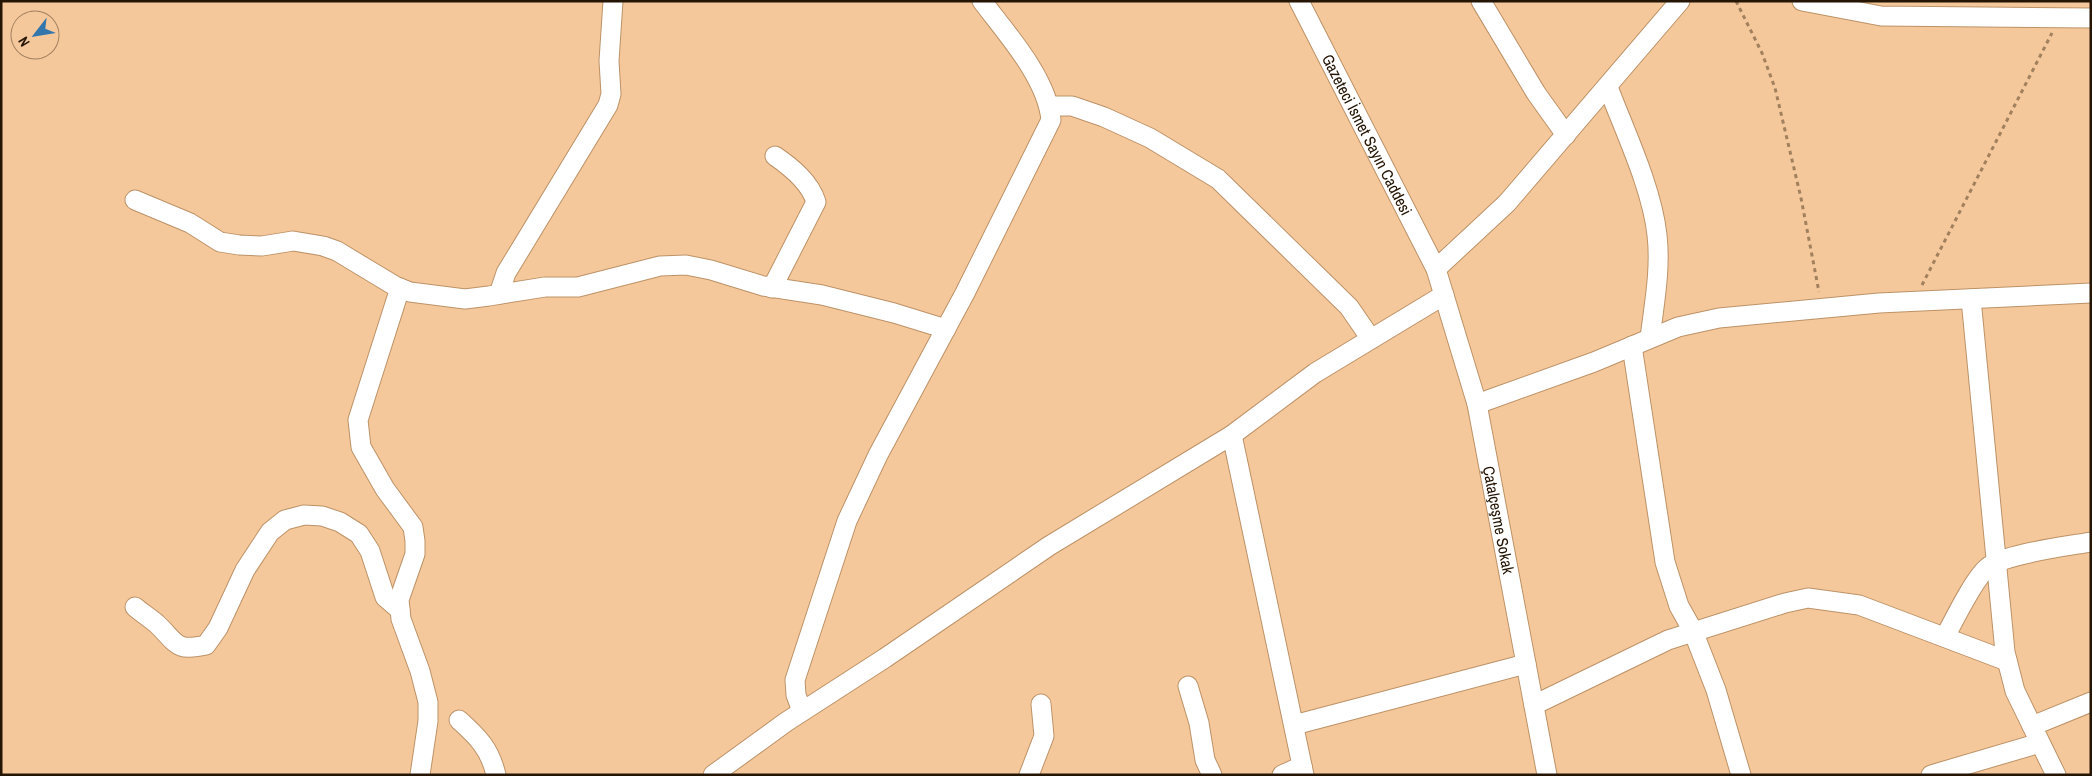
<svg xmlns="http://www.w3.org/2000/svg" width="2092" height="776" font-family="'Archivo Narrow',sans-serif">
<rect width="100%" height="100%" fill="#f5c89c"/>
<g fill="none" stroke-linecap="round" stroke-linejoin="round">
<!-- minor casing -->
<g stroke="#bc9267" stroke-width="21">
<g id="minor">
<path id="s1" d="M1299,1l137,268 41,135 70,371"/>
<path d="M1481,1l55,92 30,42"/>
<path d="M1802,1l79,15 210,2"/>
<path d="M1608,87c17,45 44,101 49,148 4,34 -3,70 -7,103"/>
<path d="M1050,106h22l32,11 46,21 68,41 131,128 22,32"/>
<path d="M135,200l55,23 30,19 19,3 23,1 31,-5 30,5 14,5 58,35 15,6 55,7 24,-3 56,-9h33l82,-21 26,-1 25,5 52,16 59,9 72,18 52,16"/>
<path d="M1436,269l71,-66 173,-202"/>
<path d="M400,288l-42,132 3,27 24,42 28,38 2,14v13l-16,46 2,19 19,52 8,31v19l-8,54"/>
<path d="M772,288l44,-86c-6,-20 -25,-35 -41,-46"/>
<path d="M499,294l7,-21 102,-168 3,-11 -2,-33 4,-60"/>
<path d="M1971,299l34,353 10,39 41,84"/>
<path d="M1632,346l33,216 14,44 14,25 23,59 25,85"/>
<path d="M1477,404l117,-42 84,-35 41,-9 160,-15 212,-10"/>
<path d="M1232,435l72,340"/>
<path d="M135,607c7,6 15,11 22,17 20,19 18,28 49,21l12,-17 27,-58 25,-38 15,-12 19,-5 18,1 18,6 19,12 11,17 15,46 15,13"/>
<path d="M1945,637c9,-17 29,-58 42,-69 16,-14 81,-22 104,-26"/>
<path d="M1188,686l11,37 6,37 7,15"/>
<path d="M1534,705l134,-65 117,-37 23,-5 51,7 148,56"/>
<path d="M802,711l-6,-16 -1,-15 52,-159 31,-66 87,-162 86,-173c-4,-42 -44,-86 -69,-119"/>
<path d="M459,720c19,17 31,29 37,55"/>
<path d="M1294,725l232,-61"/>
<path d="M2032,726l59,-24"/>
<path d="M713,775l73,-53 99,-64 164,-112 183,-111 83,-62 129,-78"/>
<path d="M1029,775l15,-39 -3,-32"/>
<path d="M1282,775l20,-9"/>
<path d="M1931,775l109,-32"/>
</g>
</g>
<!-- path -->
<path stroke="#a1805e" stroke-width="3" stroke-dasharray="4 4" stroke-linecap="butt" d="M1736,1l26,52 13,35 26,110 18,94
M1922,285l130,-252"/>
<!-- minor -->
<use href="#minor" stroke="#fff" stroke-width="19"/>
</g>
<g text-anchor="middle" stroke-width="5" stroke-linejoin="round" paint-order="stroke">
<!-- street labels -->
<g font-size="16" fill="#251504" stroke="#f5c89c">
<text dy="6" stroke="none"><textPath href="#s1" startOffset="150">Gazeteci İsmet Sayın Caddesi</textPath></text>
<text dy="6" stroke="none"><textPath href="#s1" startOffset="560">Çatalçeşme Sokak</textPath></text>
</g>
</g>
<!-- border -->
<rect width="2092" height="776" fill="none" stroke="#251504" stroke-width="5"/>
<!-- north arrow -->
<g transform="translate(35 35) rotate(239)"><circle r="24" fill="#f5c89c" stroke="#a2805f"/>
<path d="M0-4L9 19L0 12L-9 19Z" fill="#3376ab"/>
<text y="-8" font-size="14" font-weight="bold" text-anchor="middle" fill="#251504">N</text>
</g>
</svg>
